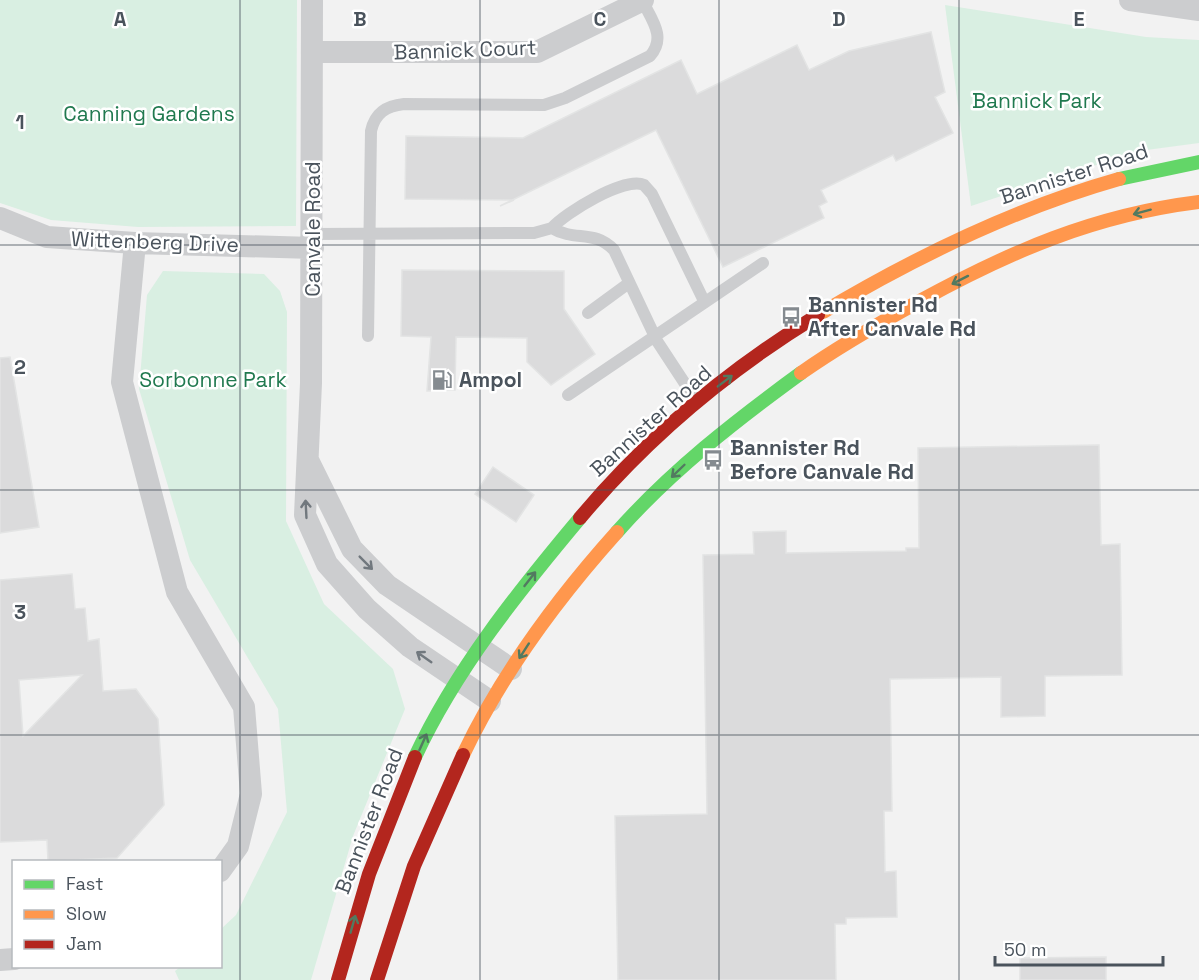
<svg xmlns="http://www.w3.org/2000/svg" width="1199" height="980" font-family="'Space Grotesk',sans-serif">
<rect width="100%" height="100%" fill="#f2f2f2"/>
<!-- green -->
<path fill="#d9efe2" d="M0,0h297l-1,226 -158,1 -87,-7 -51,-17z
M945,5l201,32 53,3v103l-60,8 -168,55z
M163,271l101,3 16,17 7,21 -1,209 38,83 69,65 12,40 -52,127 -42,144h-132l-4,-9 5,-4 40,-1 1,-37 15,-14 51,-103 -9,-103 -88,-149 -51,-171 8,-94z"/>
<!-- building -->
<path fill="#dbdbdc" stroke="#e3e4e4" stroke-width="1.5" fill-rule="evenodd" d="M931,32l14,60 -10,5 18,36 -57,28 -3,-6 -72,35 6,12 -8,4 5,12 -101,49 -67,-137 -156,76 14,-6 -109,-1 1,-63 117,2 158,-78 16,34 100,-49 12,25 40,-19z
M402,270l162,1v38l31,45 -44,31 -24,-23v-24l-71,-1 -1,53 -28,1 4,-54 -30,-1z
M10,357l29,170 -39,6v-175z
M1099,445l2,100 19,-1 2,131 -77,1v40l-44,1v-40l-111,2 2,132h-8l1,61 11,-1 1,46 -51,1v6h-11l1,56h-218l-3,-164 92,-2 -4,-259 51,-1 -1,-22 33,-1v22l120,-2v-3h13l-1,-100z
M493,467l41,28 -18,27 -41,-28z
M72,574l3,35 10,-1 3,33 11,-2 4,52 33,-2 22,30 6,86 -47,53 -69,3 -1,-21 -47,2v-262zM82,675l-59,61 -4,-56z
M1106,957v23h-86v-22z"/>
<g fill="none" stroke-linecap="round" stroke-linejoin="round">
<!-- lane -->
<path stroke="#cccdcf" stroke-width="12" d="M552,228c13,-15 73,-52 92,-43l8,9 52,107
M313,234l221,-1 18,-5c23,14 42,1 62,22l43,91 40,61
M588,313l41,-30
M368,336l3,-205c4,-18 15,-25 33,-27l140,1 21,-7 85,-42c17,-19 1,-37 -8,-56
M568,395l195,-132"/>
<!-- street -->
<path stroke="#cccdcf" stroke-width="22" d="M312,0l-1,383 -6,132 22,49 40,45 43,38 80,54
M1130,0l69,10
M312,52h225l106,-52
M0,218l47,19 88,6 178,5
M135,243l-13,139 55,210 67,115 7,87 -13,52 -18,25
M309,462l43,87 35,36 124,84
M0,960l14,-1"/>
<!-- fast -->
<path stroke="#63d668" stroke-width="14" d="M1119,179l80,-17
M617,532c54,-61 118,-111 184,-159
M415,757c41,-88 103,-165 165,-239"/>
<!-- slow -->
<path stroke="#ff974d" stroke-width="14" d="M818,315c95,-57 195,-106 301,-136
M801,373c37,-26 77,-49 117,-71 91,-50 176,-87 281,-100
M463,755c39,-82 93,-155 154,-223"/>
<!-- jam -->
<path stroke="#b3261e" stroke-width="14" d="M580,518c67,-80 150,-149 238,-203
M338,980l31,-106 46,-117
M377,980l37,-114 49,-111"/>
</g>
<!-- one-way arrows -->
<defs><path id="oneway-shaft" d="M-6 0H5M1.5-3L5.5 0L1.5 3" fill="none" stroke-width="1.6" stroke-linecap="round" stroke-linejoin="round" transform="scale(1.5)"/></defs>
<g stroke="#527a60">
<use href="#oneway-shaft" transform="translate(1142 212) rotate(165)"/>
<use href="#oneway-shaft" transform="translate(960 280) rotate(153)"/>
<use href="#oneway-shaft" transform="translate(725 381) rotate(-37)"/>
<use href="#oneway-shaft" transform="translate(678 471) rotate(136)"/>
<use href="#oneway-shaft" transform="translate(530 579) rotate(-52)"/>
<use href="#oneway-shaft" transform="translate(524 651) rotate(123)"/>
<use href="#oneway-shaft" transform="translate(423 742) rotate(-66)"/>
<use href="#oneway-shaft" transform="translate(353 924) rotate(-74)"/>
</g>
<g stroke="#71787e">
<use href="#oneway-shaft" transform="translate(306 509) rotate(-93)"/>
<use href="#oneway-shaft" transform="translate(366 563) rotate(45)"/>
<use href="#oneway-shaft" transform="translate(424 657) rotate(-145)"/>
</g>
<!-- grid -->
<path fill="none" stroke="#4a535c" stroke-width="1.5" stroke-opacity="0.55" d="M240,0v980M480,0v980M719,0v980M959,0v980M0,245h1199M0,490h1199M0,735h1199"/>
<!-- icons -->
<defs>
<g id="bus-bare" transform="scale(1.62)"><path d="M-5-6H5V4H4V6H2V4H-2V6H-4V4H-5ZM-3.5-4V0h7V-4ZM-3.5 1.2v1.5H-2V1.2ZM2 1.2v1.5H3.5V1.2Z" fill="#858b90" stroke="#fff" stroke-width="2.5" paint-order="stroke"/></g>
<g id="fuel-bare" transform="scale(1.62)"><path d="M-5.5-6h7V0h2V4h1.3V-2.5L3-4.5l.8-.8L6-3V5H2.5V1h-1V6h-7ZM-4.2-4.7v3.2H.2V-4.7Z" fill="#858b90" stroke="#fff" stroke-width="2.5" paint-order="stroke"/></g>
</defs>
<g fill-rule="evenodd">
<use href="#bus-bare" x="791" y="317"/>
<use href="#fuel-bare" x="442" y="380"/>
<use href="#bus-bare" x="713" y="460"/>
</g>
<g text-anchor="middle" stroke-width="5" stroke-linejoin="round" paint-order="stroke">
<!-- street labels -->
<g font-size="21" fill="#4a535c" stroke="#fff">
<text transform="translate(465 50) rotate(-2)" y="7">Bannick Court</text>
<text transform="translate(1074 174) rotate(-18)" y="7">Bannister Road</text>
<text transform="translate(313 229) rotate(-90)" y="7">Canvale Road</text>
<text transform="translate(155 242) rotate(2)" y="7">Wittenberg Drive</text>
<text transform="translate(651 421) rotate(-42)" y="7">Bannister Road</text>
<text transform="translate(369 821) rotate(-69)" y="7">Bannister Road</text>
</g>
<!-- park labels -->
<g font-size="21" fill="#20794f" stroke="#fff">
<text x="1037" y="108">Bannick Park</text>
<text x="149" y="121">Canning Gardens</text>
<text x="213" y="387">Sorbonne Park</text>
</g>
<!-- poi labels -->
<g font-size="21" font-weight="bold" fill="#4a535c" stroke="#fff" text-anchor="start">
<text x="808" y="312">Bannister Rd<tspan x="808" dy="24">After Canvale Rd</tspan></text>
<text x="459" y="387">Ampol</text>
<text x="730" y="455">Bannister Rd<tspan x="730" dy="24">Before Canvale Rd</tspan></text>
</g>
</g>
<g font-size="20" text-anchor="middle" font-weight="bold" fill="#4a535c" stroke="#fff" stroke-width="5" stroke-linejoin="round" paint-order="stroke">
<text x="120" y="26">A</text>
<text x="360" y="26">B</text>
<text x="600" y="26">C</text>
<text x="839" y="26">D</text>
<text x="1079" y="26">E</text>
<text x="20" y="129">1</text>
<text x="20" y="374">2</text>
<text x="20" y="619">3</text>
</g>
<!-- legend -->
<rect x="12" y="860" width="210" height="108" fill="#ffffff" stroke="#b7babe" stroke-width="1.5"/>
<rect x="24" y="880" width="30" height="9" fill="#63d668" stroke="#b7babe" stroke-width="1.5"/>
<text x="66" y="890" font-size="18" fill="#4a535c">Fast</text>
<rect x="24" y="910" width="30" height="9" fill="#ff974d" stroke="#b7babe" stroke-width="1.5"/>
<text x="66" y="920" font-size="18" fill="#4a535c">Slow</text>
<rect x="24" y="940" width="30" height="9" fill="#b3261e" stroke="#b7babe" stroke-width="1.5"/>
<text x="66" y="950" font-size="18" fill="#4a535c">Jam</text>
<!-- scale -->
<path d="M995 956v9h168v-9" fill="none" stroke="#4a535c" stroke-width="3"/>
<text x="1004" y="956" font-size="18" fill="#4a535c" stroke="#ffffff" stroke-width="4.5" paint-order="stroke">50 m</text>
</svg>
